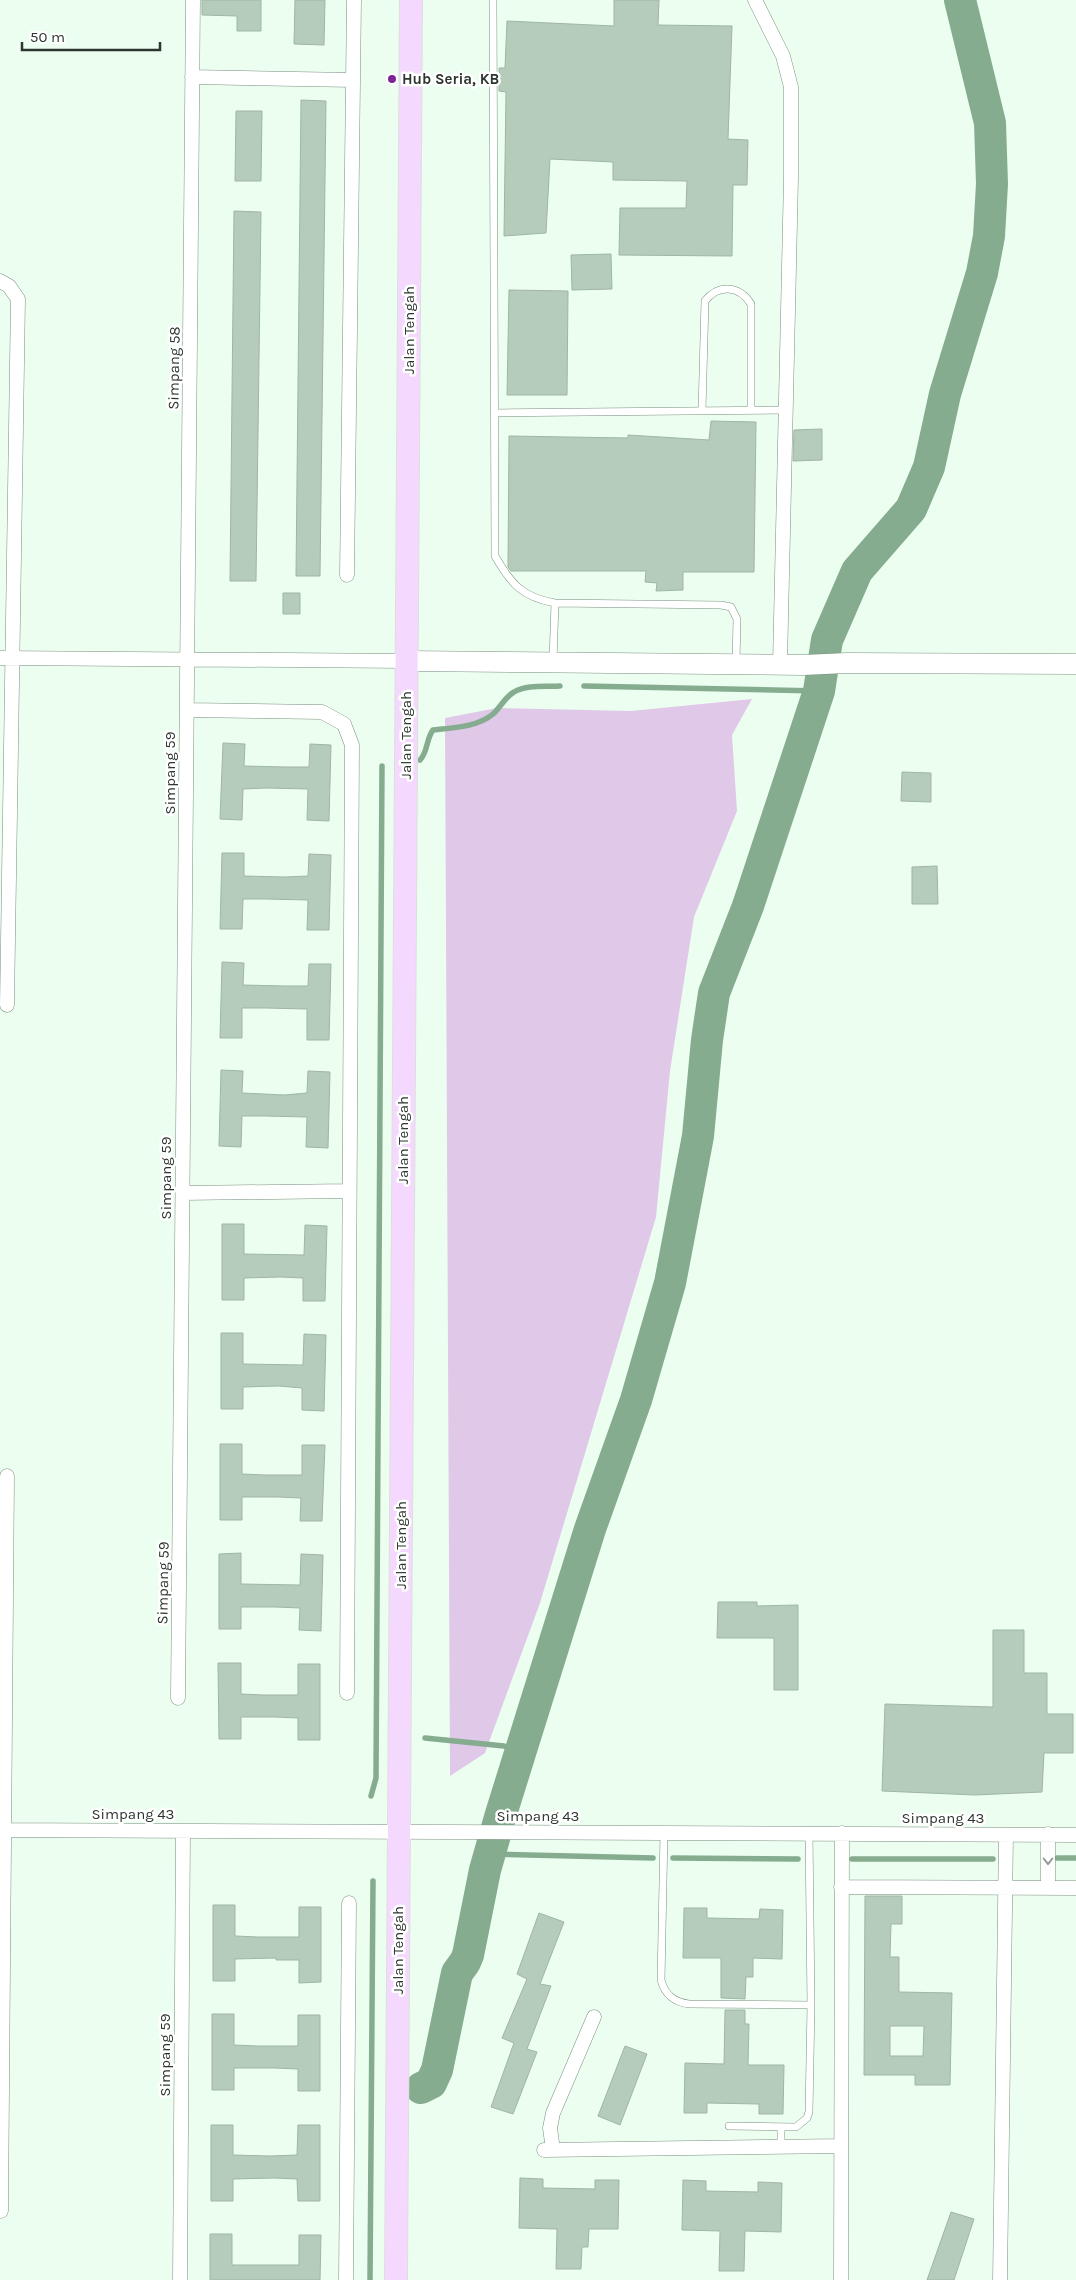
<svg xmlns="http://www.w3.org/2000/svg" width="1076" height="2280" font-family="Karla,sans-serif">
<rect width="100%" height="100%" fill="#ecfef0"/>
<!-- green -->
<path fill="#e0c8e9" d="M752,699l-20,36 5,76 -43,106 -24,154 -14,146 -116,386 -55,150 -35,23 -5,-1058 52,-10 134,3z"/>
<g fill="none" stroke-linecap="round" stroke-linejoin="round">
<!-- stream -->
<path stroke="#85ac8f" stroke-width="5.5" d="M584,686l235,5
M420,760c8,-8 6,-21 13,-30 19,-2 45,-3 60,-16 7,-6 12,-17 21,-22 13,-8 32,-5 46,-6
M425,1738l79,8 18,7
M371,1796l5,-18 6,-1012
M489,1854l164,4
M673,1858l125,1
M1057,1858h19
M852,1859h141
M370,2280l3,-399"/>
<!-- river -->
<path stroke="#85ac8f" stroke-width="32" d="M421,2088l10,-5 6,-13 20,-97 8,-11 3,-7 17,-85 16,-56 89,-285 46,-129 34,-117 28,-147 9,-96 7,-47 34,-87 71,-215 8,-51 30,-69 54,-62 18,-42 16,-73 37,-121 7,-37 3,-52 -2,-61 -30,-123"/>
</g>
<!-- building -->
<path fill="#b5ccbb" stroke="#9fb5a5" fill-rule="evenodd" d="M202,0h59v31h-24v-15l-35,-1z
M295,0h30l-1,45 -30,-1z
M614,0h45l-1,25 74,1 -4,113 20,1 -1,45h-14l-1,71 -113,-1 1,-47h66l1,-27 -74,-1v-18l-63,-3 -4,74 -42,3 2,-144 -7,-1v-23h6l2,-47 107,5z
M301,100l25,1 -6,475h-24z
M236,111h26l-1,70h-26z
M234,211l27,1 -5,369h-26z
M611,254l1,35 -40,1 -1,-35z
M509,290l59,1 -1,104h-60z
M711,421l45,1 -2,150h-71v18l-27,1 1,-8 -12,-1 1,-11h-135l-3,-4 1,-131 119,2v-3l81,5z
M822,429v31l-29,1 1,-31z
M283,593h17v21h-17z
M223,743l22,1 -1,22 41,1h24l1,-23 21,1 -2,76 -22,-1 1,-31 -41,-1 -24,1 -1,31 -22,-1z
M902,772l29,1v29l-30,-1z
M222,853h22v23l41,1 23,-1 1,-22 22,1 -2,75h-22l1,-30 -42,-1h-23l-1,30h-22z
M937,866l1,38h-26v-37z
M222,962l22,1 -1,22 42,1h23l1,-22h22l-2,76h-22v-31l-41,-1h-24v30h-22z
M221,1070l22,1 -1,22 42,2 23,-2 1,-22 22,1 -2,76 -22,-1 1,-30 -42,-1h-23l-1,31 -22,-1z
M222,1224h22v30l60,1 1,-30 22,1 -2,75h-22v-23l-23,-1 -36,1v22h-22z
M221,1333h22v31l60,1 1,-31 22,1 -2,76 -22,-1v-22l-23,-2 -36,1v22h-22z
M220,1444h22v30l23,1h37v-30h23l-3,76h-22l1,-23 -23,-1h-36v23h-22z
M241,1553v31l59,1 1,-31 22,1 -2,76 -22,-1 1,-22 -24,-1h-35v22h-22v-75z
M718,1602h39v4l41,-1v85h-24v-52h-57z
M993,1630h31v43h23v41h26v39h-29l-2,39 -67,3 -93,-4 3,-87 108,3z
M218,1663h23v31l23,1h34v-31h22v76h-22v-22l-23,-1h-34v22h-22z
M865,1896h37v28h-11l-1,33h9v35l53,1 -2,92h-35v-10h-51zM890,2026h34l-1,30h-33z
M213,1905h22v31l23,1h41v-30h22v75l-22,1v-23h-23v-2l-41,1v22h-22z
M684,1908h23v10l52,1 1,-10 23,1 -1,49 -29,-1v19h-7l-1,22 -24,-1v-40h-38z
M539,1913l25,9 -24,62 11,2 -24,63 10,3 -24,62 -22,-7 23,-64 -12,-5 25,-59 -10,-5z
M725,2010h20v14h4l-1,41h36l-1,49h-24v-10l-52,-1v10h-23l1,-50 39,1z
M212,2014h22v31l23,1h41v-31h22v76h-22v-22l-23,-1h-41v22h-22z
M625,2046l22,8 -27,71 -22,-9z
M211,2125h22v30l37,1 27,-1 1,-30h22v76h-22l-1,-22 -23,-1 -41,1v22h-22z
M520,2178l23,1v9l52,1v-9h24l-1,49h-29l-1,18h-6l-1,22h-25l1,-40 -38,-1z
M683,2180l23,1v10l52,1v-10l24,1 -1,49 -36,-1 -1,40h-25l1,-40 -38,-1z
M951,2212l23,7 -20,61h-27z
M210,2234h22v31h67v-30h22l-1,45h-110z"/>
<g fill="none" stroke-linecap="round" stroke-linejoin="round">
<!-- lane casing -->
<g stroke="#7a8f7f" stroke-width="8">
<path id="lane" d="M493,0l2,556c16,28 27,41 60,47l166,2 10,2 6,12 -1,43
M702,410l3,-109c13,-17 34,-16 46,3v106
M494,413l292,-3
M553,660l2,-57
M664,1833l-3,147c4,15 13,22 28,24l122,1
M729,2126l67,1 11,-9 2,-6 2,-107 -2,-172
M781,2127v20"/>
</g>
<!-- street casing -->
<g stroke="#7a8f7f" stroke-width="15">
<path id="street" d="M755,0l28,56 8,31v91l-11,486
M192,77l161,3
M0,281l9,5 9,13 -11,706
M347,575l7,-575
M0,658l407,3
M187,710l135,2 22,12 8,21 -5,948
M183,1193l166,-2
M178,1698l15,-1698
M0,1830l1076,5
M841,1887l235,1
M1048,1888v-54
M544,2150l297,-4
M553,2150l-3,-22 3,-15 41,-96
M1,2211l6,-735
M180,2280l3,-449
M346,2280l3,-377
M841,2280l1,-447
M1000,2280l6,-445"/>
</g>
<!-- secondary casing -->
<g stroke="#7a8f7f" stroke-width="21">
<path id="secondary" d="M407,661l396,4 44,-2 229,1"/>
</g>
<!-- primary casing -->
<g stroke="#dddfde" stroke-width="24">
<path id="primary" d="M396,2280l15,-2280"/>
</g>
<!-- lane -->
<use href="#lane" stroke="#fff" stroke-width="7"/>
<!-- street -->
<use href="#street" stroke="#fff" stroke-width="14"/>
<!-- secondary -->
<use href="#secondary" stroke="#fff" stroke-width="20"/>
<!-- primary -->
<use href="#primary" stroke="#f4d8fd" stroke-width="22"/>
</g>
<!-- one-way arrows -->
<defs><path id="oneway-chevron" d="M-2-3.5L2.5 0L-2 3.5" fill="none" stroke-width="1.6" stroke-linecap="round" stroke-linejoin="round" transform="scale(1.25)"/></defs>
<use stroke="#969a97" href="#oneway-chevron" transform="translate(1048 1861) rotate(90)"/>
<!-- markers -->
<circle fill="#7c2695" stroke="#fff" stroke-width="2" cx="392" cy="79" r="5"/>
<g text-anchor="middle" stroke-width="5" stroke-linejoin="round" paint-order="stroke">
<!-- poi labels -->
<g font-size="15" font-weight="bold" fill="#2c352f" stroke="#fff" text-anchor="start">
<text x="402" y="84">Hub Seria, KB</text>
</g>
<!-- street labels -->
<g font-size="15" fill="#2c352f" stroke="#fff">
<text transform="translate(409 330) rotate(-90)" y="5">Jalan Tengah</text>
<text transform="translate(174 368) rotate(-89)" y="5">Simpang 58</text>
<text transform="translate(406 735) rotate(-90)" y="5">Jalan Tengah</text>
<text transform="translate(170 773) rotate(-90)" y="5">Simpang 59</text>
<text transform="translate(403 1140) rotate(-90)" y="5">Jalan Tengah</text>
<text transform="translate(166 1178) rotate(-90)" y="5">Simpang 59</text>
<text transform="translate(401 1545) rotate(-90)" y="5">Jalan Tengah</text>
<text transform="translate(163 1583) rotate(-89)" y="5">Simpang 59</text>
<text x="133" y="1819">Simpang 43</text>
<text x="538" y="1821">Simpang 43</text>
<text x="943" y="1823">Simpang 43</text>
<text transform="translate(398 1950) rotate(-90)" y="5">Jalan Tengah</text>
<text transform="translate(165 2055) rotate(-90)" y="5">Simpang 59</text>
</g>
</g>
<!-- scale -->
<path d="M22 42v8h138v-8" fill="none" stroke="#2c352f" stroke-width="2.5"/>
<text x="30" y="42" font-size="15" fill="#2c352f" stroke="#ffffff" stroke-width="4" paint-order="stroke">50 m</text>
</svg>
